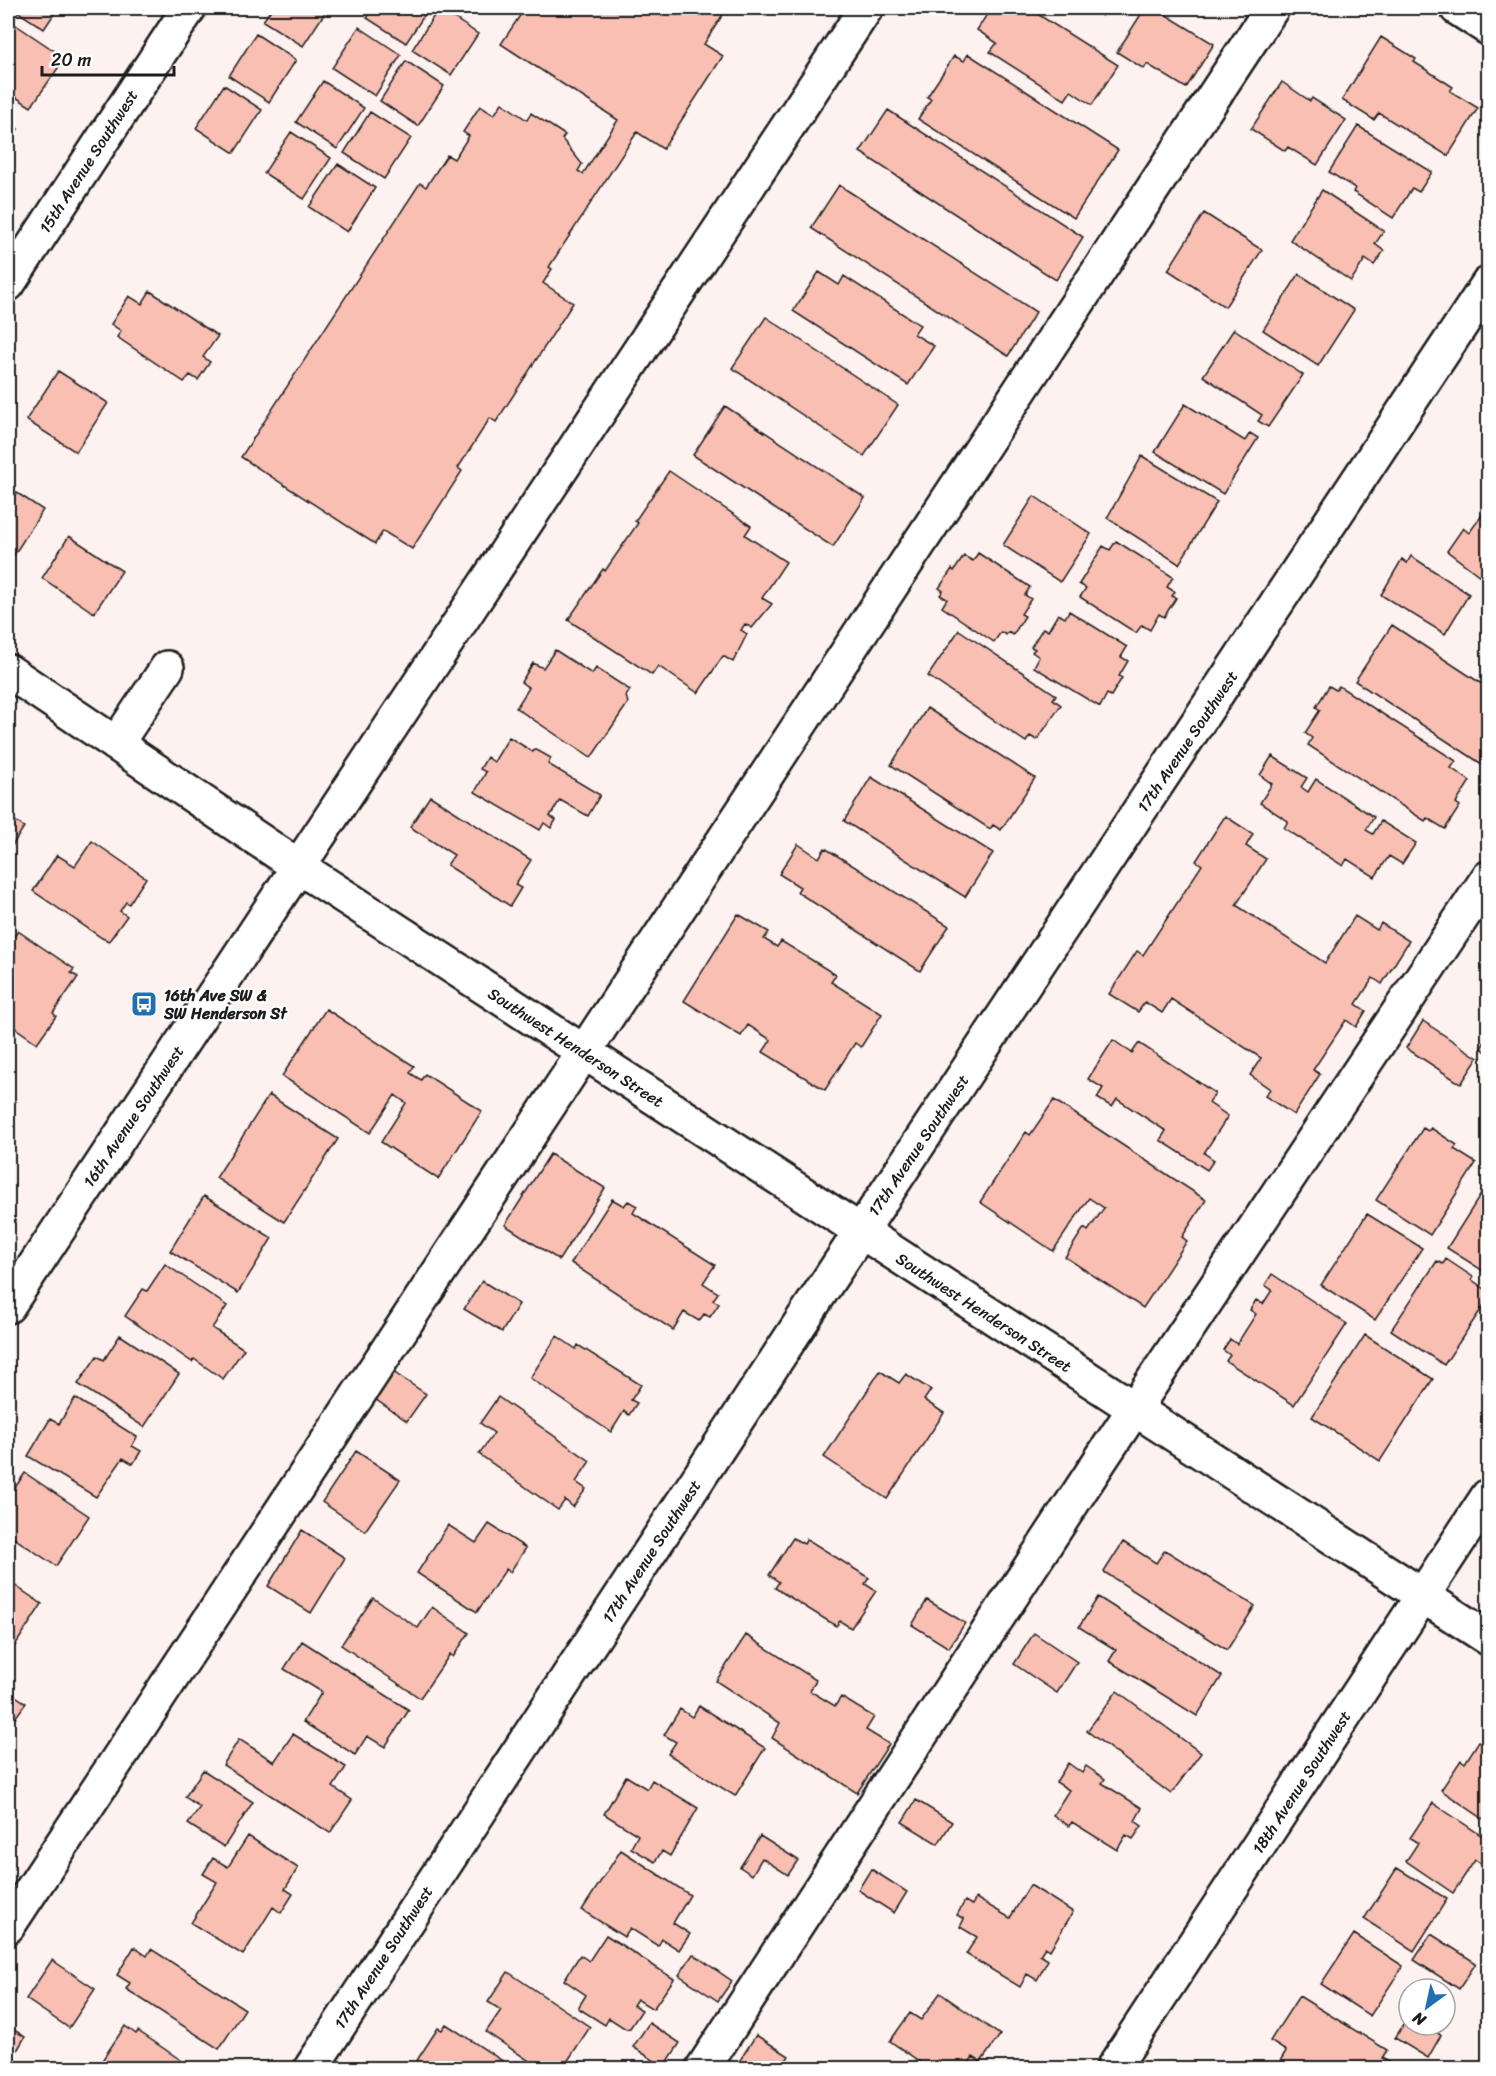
<svg xmlns="http://www.w3.org/2000/svg" width="1496" height="2076" font-family="Sriracha,sans-serif">
<rect width="100%" height="100%" fill="#fef2f0"/>
<filter id="ink" filterUnits="userSpaceOnUse"><feTurbulence type="fractalNoise" baseFrequency=".0167" numOctaves="2"/><feDisplacementMap in="SourceGraphic" scale="12" xChannelSelector="R" yChannelSelector="G"/><feConvolveMatrix kernelMatrix="1 2 1 2 8 2 1 2 1" color-interpolation-filters="sRGB"/></filter>
<g filter="url(#ink)">
<!-- building -->
<path fill="#fabfb3" stroke="#1c1c1c" stroke-width="1.5" d="M12,8h46l-14,21z
M272,8h56l-25,38 -40,-25z
M374,8h55l-23,35 -39,-25z
M439,8l39,26 -27,41 -39,-25z
M525,8h202l-23,36 19,12 -60,93 -26,-17 -88,135 3,2 -9,14 30,20 -77,119 -6,-4 -32,50 4,3 -50,78 -29,-18 -8,13 -134,-87 179,-274 6,4 21,-32 7,4 15,-23 -6,-4 17,-26 14,9 8,-12 25,17 4,-7 34,22 -3,4 20,25 -4,7 5,3 35,-54 -117,-76z
M991,8h37l90,57 -26,40 -21,-14 -6,9 -75,-48 7,-9 -20,-13z
M1080,8h28l-6,8 -10,-7 -3,4z
M1145,8h10l59,36 -28,44 -39,-24 -3,5 -27,-17z
M16,25l49,33 -34,49 -23,-15v-55z
M359,27l42,28 -26,41 -43,-28z
M256,34l40,26 -27,42 -40,-26z
M1381,37l35,22 -2,3 39,25 -3,4 28,17 -30,48 -69,-43 -5,7 -32,-20z
M968,54l150,96 -44,68 -156,-99 13,-20 -4,-2 27,-41 10,5z
M406,61l38,25 -26,40 -38,-25z
M323,81l41,27 -27,41 -41,-27z
M1282,82l28,19 2,-3 34,22 -29,45 -29,-18 -3,4 -34,-22z
M224,85l38,25 -28,43 -38,-25z
M888,110l195,127 -27,43 -196,-128z
M370,112l41,26 -27,41 -40,-26z
M8,122l10,7 -10,16z
M1358,126l74,46 -13,20 -7,-4 -19,30 -40,-26 2,-4 -26,-16z
M291,132l40,26 -27,41 -40,-26z
M338,164l37,24 -28,44 -38,-25z
M839,185l197,127 -28,44 -197,-128z
M1322,190l62,41 -9,13 9,7 -10,14 -9,-6 -14,22 -61,-41z
M1204,213l58,37 -37,57 -57,-37z
M819,272l20,13 5,-9 76,49 -6,9 20,12 -26,39 -115,-74z
M1299,274l55,36 -36,56 -55,-36z
M150,291l68,45 -15,21 7,5 -12,18 -8,-5 -6,7 -67,-45 4,-6 -10,-7 18,-28 13,8z
M766,317l132,88 -34,51 -132,-88z
M1234,329l69,46 -35,52 -10,-6 4,-6 -59,-39z
M58,371l50,32 -32,49 -50,-32z
M1185,404l60,37 5,-8 8,5 -35,56 -68,-42z
M725,406l140,92 -32,49 -140,-92z
M1142,456l75,46 -38,62 -72,-46z
M669,471l82,55 -6,9 41,27 -24,36 10,6 -20,24 -7,-4 -4,6 6,4 -14,28 -10,-6 -25,37 -40,-27 -6,9 -84,-55 35,-51 2,2 33,-48 -3,-2z
M8,487l35,23 -31,48 -4,-3z
M1034,496l57,38 -31,48 -57,-37z
M1488,507v75l-41,-31 16,-23 6,5z
M69,536l53,35 -28,42 -52,-35z
M1116,541l57,36 -6,10 8,5 -3,4 4,2 -12,19 -5,-3 -9,16 -8,-5 -6,8 -56,-36 6,-9 -7,-4 24,-38 7,4z
M978,553l52,34 -5,8 6,4 -10,15 4,2 -12,19 -5,-3 -2,3 -5,-3 -7,10 -52,-35 5,-8 -7,-4 3,-4 -4,-3 13,-19 2,2 10,-15 9,5z
M1411,556l58,38 -24,40 -64,-39 21,-36 5,4z
M1069,611l58,36 -6,10 7,4 -9,15 3,2 -11,18 -4,-2 -7,13 -66,-40 5,-10 -7,-5 3,-3 -4,-2 12,-19 5,3 10,-17 7,4z
M1392,625l96,63v80l-133,-87z
M959,630l97,65 -3,4 8,6 -24,35 -7,-4 -4,6 -98,-66z
M555,650l37,24 4,-6 34,22 -4,6 2,7 -37,55 -75,-50 13,-20 -8,-6 12,-19 10,5z
M1329,686l7,4 3,-4 117,75 -5,7 19,13 -14,22 4,3 -15,23 -18,-11 -2,3 -117,-76 4,-7 -7,-5 15,-23 -4,-3z
M927,708l108,70 -34,52 -8,-5 -3,4 -99,-64z
M509,737l24,15 2,-3 16,9 -3,6 52,31 -12,21 -28,-16 -10,16 6,4 -5,8 -7,-5 -4,7 -65,-38 11,-20 -6,-3 7,-12 7,5z
M1272,756l35,22 -6,9 7,5 8,-13 58,38 -8,13 7,4 8,-13 35,22 -14,21 -13,-8 -14,21 -28,-18 -4,7 -59,-38 4,-7 -28,-18 12,-19 -12,-9z
M871,777l122,76 -28,44 -121,-76z
M430,796l101,64 -16,25 6,3 -11,18 -63,-41 7,-10 -44,-28z
M8,816l16,11 -16,25z
M1225,816l28,18 -7,12 20,13 -30,46 89,58 30,-47 22,14 4,-7 28,18 -27,43 -9,-6 -17,26 10,7 -10,16 -10,-7 -33,50 7,4 -26,41 -29,-19 5,-7 -20,-14 11,-17 -90,-59 -9,14 -17,-11 -7,10 -29,-18 28,-43 6,4 59,-90 -6,-4z
M92,841l54,37 -17,26 -3,-2 -6,9 7,5 -18,25 -7,-3 -69,-47 24,-36 18,11z
M798,844l21,14 6,-10 124,78 -29,45 -123,-79 3,-5 -21,-13z
M738,914l31,18 -5,7 13,8 4,-6 55,34 -5,7 51,32 -21,33 -6,-4 -30,47 -62,-38 8,-12 -23,-15 -7,11 -57,-35z
M18,931l56,38 -3,4 7,4 -25,36 3,3 -19,27 -29,-20v-89l5,4z
M326,1009l88,57 -4,7 11,7 4,-6 57,37 -44,68 -57,-37 25,-39 -11,-8 -25,38 -88,-57z
M1423,1021l55,37 -17,26 -55,-36z
M1488,1036v17l-7,-5z
M1113,1040l19,13 7,-10 76,50 -6,10 19,13 -24,37 10,7 -7,10 -47,-30 6,-9 -49,-32 -5,8 -15,-9 6,-10 -15,-9z
M269,1095l69,44 -54,83 -68,-44z
M1054,1100l152,100 -24,37 5,4 -44,67 -78,-51 19,-29 4,3 16,-23 -15,-10 -36,53 -73,-49 46,-70 4,3z
M1423,1128l5,3 3,-3 26,17 -3,4 22,14 -46,72 -54,-35z
M550,1154l55,34 -46,72 -54,-35z
M1488,1183v91l-41,-26z
M204,1196l68,42 -34,55 -68,-42z
M612,1199l12,7 4,-5 9,5 -4,7 82,52 -12,18 15,10 -5,7 6,4 -9,13 -6,-3 -5,7 -15,-9 -11,18 -102,-67z
M1367,1214l55,34 -47,72 -54,-35z
M1446,1259l27,18 -1,3 16,11v8l-44,66 -53,-35 46,-69 6,3z
M165,1264l62,42 -15,22 32,21 -21,30 -29,-20 -2,3 -67,-46 18,-27 4,2z
M1272,1274l75,50 -53,81 -68,-44 4,-6 -7,-5 7,-11 7,5 19,-30 -6,-4 6,-10 7,4 9,-14 -7,-5z
M482,1281l37,23 -17,28 -38,-23z
M120,1335l59,39 -35,53 -66,-43 19,-28 7,4z
M1365,1335l68,44 -53,82 -68,-44z
M557,1336l19,13 2,-4 63,40 -10,15 6,3 -8,12 -5,-4 -13,21 -81,-54z
M387,1368l39,26 -19,27 -38,-26z
M880,1371l19,12 7,-9 25,16 -7,10 20,13 -57,86 -63,-42z
M498,1397l92,64 -14,21 10,7 -13,18 -8,-7 -7,10 -79,-56 15,-21 -14,-10z
M75,1398l62,39 -5,9 9,5 -8,13 -10,-6 -27,39 -68,-41 22,-37 9,5z
M356,1451l44,29 -35,51 -43,-29z
M25,1473l64,43 -33,50 -48,-32v-49l6,4z
M489,1524l37,24 -16,24 -4,-3 -29,43 -60,-39 31,-48 28,18z
M302,1530l43,28 -34,55 -43,-27z
M793,1538l11,6 3,-5 62,39 -4,6 11,7 -25,37 -11,-7 -4,5 -61,-38 4,-6 -10,-7z
M1123,1542l33,21 9,-13 90,56 -28,44 -123,-78z
M8,1581l34,23 -32,49 -2,-2z
M1098,1597l124,79 -25,40 -88,-55 7,-11 -37,-23z
M373,1598l45,30 14,-21 37,26 -16,24 -3,-3 -30,44 -79,-53z
M927,1600l38,23 -16,25 -37,-23z
M1034,1633l43,29 -20,31 -43,-29z
M746,1635l70,45 -6,11 25,15 6,-9 33,20 -8,13 23,14 -32,49 -85,-55 8,-15 -64,-42z
M302,1641l107,69 -24,37 -18,-11 -12,19 -52,-33 19,-30 -38,-23z
M8,1691l18,12 -13,18 -5,-3z
M1117,1691l84,62 -30,41 -84,-63z
M699,1706l66,42 -30,48 -67,-42 8,-12 -12,-7 16,-26 12,8z
M293,1734l53,33 -13,20 19,13 -22,33 -107,-68 16,-26 35,23z
M1479,1741l9,6v75l-47,-32 20,-30 4,3z
M1068,1763l14,10 4,-7 19,13 -3,4 40,25 -7,13 7,5 -9,13 -7,-4 -9,15 -45,-28 -3,4 -16,-11 16,-25 -13,-8z
M203,1770l50,32 -29,45 -36,-23 12,-17 -15,-10z
M626,1776l21,13 5,-9 46,28 -28,48 -8,-5 -7,11 -24,-14 7,-13 -34,-21z
M916,1800l36,22 -14,22 -36,-22z
M1433,1803l55,37v22l-3,4 -10,-6 -22,33 -47,-32 12,-18 -8,-5z
M248,1836l50,32 -13,21 8,5 -12,19 -8,-6 -30,48 -52,-32 26,-41 -14,-8 10,-16 15,9z
M760,1836l38,24 -10,15 -26,-17 -10,17 -12,-8z
M621,1850l69,45 -17,28 17,11 -11,16 -17,-11 -4,7 -28,-18 -6,9 -42,-27z
M1397,1868l50,31 -33,52 -50,-32z
M871,1869l36,23 -13,21 -36,-23z
M1030,1885l43,27 -23,38 -5,-3 -5,8 8,5 -11,20 -10,-6 -7,13 -54,-33 11,-17 -17,-10 4,-8 -7,-4 8,-14 7,4 4,-7 34,20z
M1354,1934l49,32 -33,50 -49,-32z
M1431,1934l45,29 -17,26 -45,-29z
M606,1935l68,44 -21,30 -16,-10 -4,6 9,5 -12,18 -4,1 -17,-11 -4,7 -27,-17 8,-13 -22,-15 16,-25 9,6z
M134,1947l13,9 4,-7 94,60 -26,40 -93,-60 4,-6 -13,-8z
M693,1954l39,27 -14,20 -39,-26z
M52,1960l43,29 -26,39 -43,-29z
M508,1972l82,55 -27,41h-23l-54,-36 15,-22 -13,-8z
M940,1993l60,42 -19,27 -8,-5 -8,11h-36l-39,-27 20,-28 11,7z
M1299,1996l88,54 -5,8 16,10h-106l-12,-7 6,-10 -16,-10z
M1409,2016v9h15l17,10 -13,23 -33,-20z
M649,2023l31,20 -16,24 -31,-20z
M446,2024l66,43 -1,1h-99l26,-40 4,2z
M8,2026l17,11 -17,29z
M125,2026l11,8 2,-3 50,34 -3,3h-88z
M756,2035l33,21 -8,12h-46z"/>
<g fill="none" stroke-linecap="round" stroke-linejoin="round">
<!-- minor casing -->
<g stroke="#1c1c1c" stroke-width="38">
<path id="minor" d="M1457,8l31,20
M8,284l181,-276
M8,671l291,196 1189,771
M116,744l51,-76
M8,1306l858,-1298
M8,1926l1264,-1918
M311,2068l519,-790 658,-994
M703,2068l398,-609 387,-581
M1113,2068l375,-572"/>
</g>
<!-- minor -->
<use href="#minor" stroke="#fff" stroke-width="33"/>
</g>
</g>
<!-- icons -->
<defs>
<g id="bus-square" transform="scale(1.35)"><rect x="-9" y="-9" width="18" height="18" rx="4" fill="#1f6fb2" stroke="#fff"/><path d="M-5-6H5V4H4V6H2V4H-2V6H-4V4H-5ZM-3.5-4V0h7V-4ZM-3.5 1.2v1.5H-2V1.2ZM2 1.2v1.5H3.5V1.2Z" fill="#fff"/></g>
</defs>
<g fill-rule="evenodd">
<use href="#bus-square" x="144" y="1004"/>
</g>
<g text-anchor="middle" stroke-width="4.5" stroke-linejoin="round" paint-order="stroke">
<!-- street labels -->
<g font-size="16" fill="#1c1c1c" stroke="#fff">
<text transform="translate(88 161) rotate(-57)" y="6">15th Avenue Southwest</text>
<text transform="translate(1187 741) rotate(-56)" y="6">17th Avenue Southwest</text>
<text transform="translate(576 1047) rotate(33)" y="6">Southwest Henderson Street</text>
<text transform="translate(133 1116) rotate(-56)" y="6">16th Avenue Southwest</text>
<text transform="translate(918 1145) rotate(-56)" y="6">17th Avenue Southwest</text>
<text transform="translate(984 1312) rotate(33)" y="6">Southwest Henderson Street</text>
<text transform="translate(651 1551) rotate(-57)" y="6">17th Avenue Southwest</text>
<text transform="translate(1301 1782) rotate(-57)" y="6">18th Avenue Southwest</text>
<text transform="translate(383 1957) rotate(-57)" y="6">17th Avenue Southwest</text>
</g>
<!-- poi labels -->
<g font-size="16" font-weight="bold" fill="#1c1c1c" stroke="#fff" text-anchor="start">
<text x="164" y="1001">16th Ave SW &amp;<tspan x="164" dy="18">SW Henderson St</tspan></text>
</g>
</g>
<!-- margin -->
<rect width="1496" height="2076" fill="none" stroke="#fff" stroke-width="30"/>
<rect x="15" y="15" width="1466" height="2046" fill="none" stroke="#1c1c1c" stroke-width="2" filter="url(#ink)"/>
<!-- north arrow -->
<g transform="translate(1427 2007) rotate(213)"><circle r="28" fill="#ffffff" stroke="#a4a4a4" stroke-width="1.5"/>
<path d="M0-4.5L10 22L0 15L-10 22Z" fill="#1f6fb2"/>
<text y="-9" font-size="16" font-weight="bold" text-anchor="middle" fill="#1c1c1c">N</text>
</g>
<!-- scale -->
<path d="M42 66v9h132v-9" fill="none" stroke="#1c1c1c" stroke-width="3"/>
<text x="51" y="66" font-size="18" fill="#1c1c1c" stroke="#ffffff" stroke-width="4.5" paint-order="stroke">20 m</text>
</svg>
